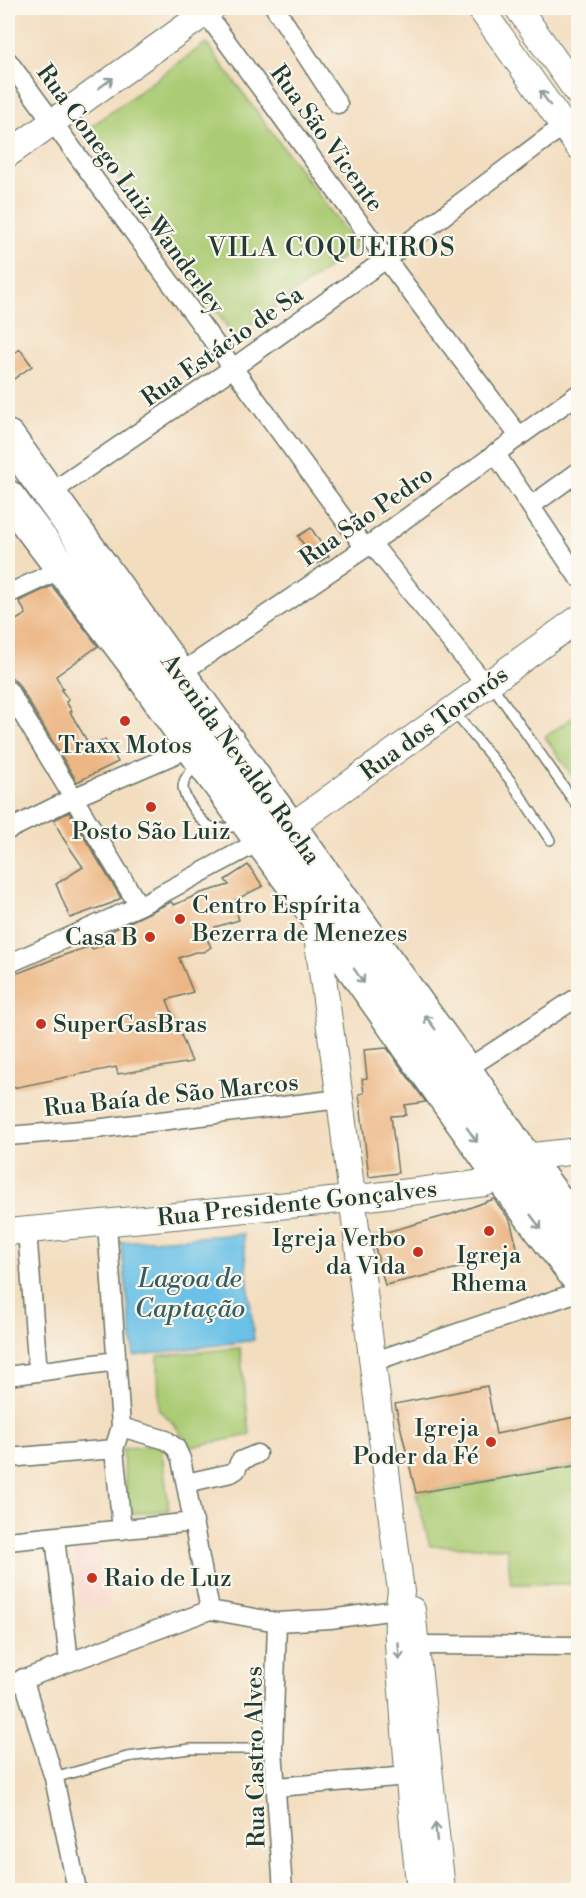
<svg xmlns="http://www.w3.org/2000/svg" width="586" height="1898" font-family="'Libre Bodoni',serif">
<rect width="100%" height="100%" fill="#fbf7ec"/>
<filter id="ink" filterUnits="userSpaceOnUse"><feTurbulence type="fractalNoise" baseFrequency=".0167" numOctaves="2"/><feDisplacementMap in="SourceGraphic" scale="12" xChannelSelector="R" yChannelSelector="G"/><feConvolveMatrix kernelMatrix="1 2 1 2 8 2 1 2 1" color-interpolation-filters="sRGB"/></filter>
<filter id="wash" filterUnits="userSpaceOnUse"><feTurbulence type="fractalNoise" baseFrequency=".008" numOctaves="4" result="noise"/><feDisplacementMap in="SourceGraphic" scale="24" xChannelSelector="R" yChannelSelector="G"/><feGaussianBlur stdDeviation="1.35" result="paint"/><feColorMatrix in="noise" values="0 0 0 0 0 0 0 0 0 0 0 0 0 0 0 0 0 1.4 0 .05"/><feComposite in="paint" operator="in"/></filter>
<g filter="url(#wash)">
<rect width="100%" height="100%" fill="#f3ddbf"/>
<!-- built -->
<path fill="#f7d1c8" d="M105,1547l5,60 -30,3 -7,-62z"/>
<!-- green -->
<path fill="#abcc74" stroke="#658454" stroke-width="1.5" d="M206,43l151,204 -123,89 -149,-205z
M578,714v70l-33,-47z
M240,1348l10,87 -59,12 -18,-24 -14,-13 -1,-54z
M161,1444l8,66 -40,4 -7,-65z
M578,1466v118h-67l-4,-36 -77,-2 -14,-53z"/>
<!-- water -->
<path fill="#6ac1e7" stroke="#447f8e" stroke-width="1.5" d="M243,1234l11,106 -120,16 -13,-114z"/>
<g id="blocks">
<!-- building -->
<path fill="#ecb582" d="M20,349l12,17 -24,17v-25z
M311,528l18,28 -13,8 -18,-28z
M52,586l46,60 -42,30 7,13 -2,1 8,10 -3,2 6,9 -2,1 21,36 14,-9 13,23 -41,20 -59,-98 -10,-10v-49l18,-11 -7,-13z
M69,812l52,86 -9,5 -42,15 -14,-34 27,-17 -20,-29 -9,-18z
M248,865l15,21 -28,14 4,6 -3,4 3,10 -24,7 2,6 -10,6 4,8 -7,5h-9l-16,6 14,34 -26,8 25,62 -74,12 -2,-7 -103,21 -5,-18v-93l56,-22 27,-9 1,3 21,-8 -4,-9 62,-30 3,3 27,-12 28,-8 -4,-5z
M387,1048l39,54 -21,3 1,10 -15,1 7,57 -29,4 -10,-83 5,-1 -2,-14 5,-1 -3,-28z
M494,1199l16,21 8,31 -55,16 -78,18 -13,-49 80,-22z
M487,1386l9,48 83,-18v49l-163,28 -21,-89z"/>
</g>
</g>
<g filter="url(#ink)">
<use href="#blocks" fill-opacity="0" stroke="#697565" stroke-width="1.5"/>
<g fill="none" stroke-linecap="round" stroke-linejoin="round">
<!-- lane casing -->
<g stroke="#697565" stroke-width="12">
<path id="lane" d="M491,684l87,123
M454,712l56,68 40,60
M198,765c-22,17 -17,28 -2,48 5,7 10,13 18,15 10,2 20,-1 29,-4
M54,1778l73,-21 63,-8h83"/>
</g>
<!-- street casing -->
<g stroke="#697565" stroke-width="21">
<path id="street" d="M202,8l184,251 133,177
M275,8l63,96
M8,61l357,487
M495,453l83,124
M49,494l184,-126 153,-109 178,-134
M531,506l47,-34
M371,543l115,142
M8,594l53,-25
M179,674l186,-126 213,-154
M8,690l131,216
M8,830l65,-32 119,-51
M8,964l131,-58 123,-66
M465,1070l113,-73
M8,1136l87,-7 245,-30
M107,1223l14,204 -7,22 8,81
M27,1230l10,130
M372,1362l206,-70
M8,1376l108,-15
M121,1427l45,13 10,8 5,11 29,151
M8,1458l106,-9
M186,1483l45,-10 5,-3 4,-9 17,-7
M55,1537l14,125
M8,1541l186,-19
M277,1622l-4,127 10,141
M416,1645l162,1
M23,1678l31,100 23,112
M8,1685l202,-75 67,12 53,-3 80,-11
M277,1787l131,-11"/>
</g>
<!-- secondary casing -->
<g stroke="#697565" stroke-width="28">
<path id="secondary" d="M480,8l98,138
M518,8l60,85
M8,154l204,-146
M290,827l288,-208
M314,914l26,185 61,493c-7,36 -1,74 2,110 4,63 10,126 17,188
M8,1232l343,-33 134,-16 15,-8 24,-18 54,-6
M412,1610l30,280"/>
</g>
<!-- highway casing -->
<g stroke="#697565" stroke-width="36">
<path id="highway" d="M8,437l457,633 59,87 54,71
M8,497l124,163 60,87 121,164 187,264 78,103"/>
</g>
<!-- lane -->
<use href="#lane" stroke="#fff" stroke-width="9"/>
<!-- street -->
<use href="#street" stroke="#fff" stroke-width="18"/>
<!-- secondary -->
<use href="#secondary" stroke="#fff" stroke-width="26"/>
<!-- highway -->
<use href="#highway" stroke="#fff" stroke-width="33"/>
</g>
<!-- one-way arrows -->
<defs><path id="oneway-shaft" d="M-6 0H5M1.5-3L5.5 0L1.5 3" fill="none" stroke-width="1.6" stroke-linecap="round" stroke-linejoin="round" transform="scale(1.5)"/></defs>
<g stroke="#8f9e9a">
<use href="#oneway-shaft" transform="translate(106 83) rotate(-36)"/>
<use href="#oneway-shaft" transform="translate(545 98) rotate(-125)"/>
<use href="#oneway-shaft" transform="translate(359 976) rotate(55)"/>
<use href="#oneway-shaft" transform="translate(430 1022) rotate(-126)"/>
<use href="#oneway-shaft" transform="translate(472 1135) rotate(55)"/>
<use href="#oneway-shaft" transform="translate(536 1222) rotate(53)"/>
<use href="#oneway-shaft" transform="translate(399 1651) rotate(86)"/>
<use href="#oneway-shaft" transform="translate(436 1832) rotate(-96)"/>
</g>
</g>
<!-- markers -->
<g fill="#c8321e" stroke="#fbf7ec" stroke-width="2">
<circle cx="125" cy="721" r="6"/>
<circle cx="151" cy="807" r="6"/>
<circle cx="180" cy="919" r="6"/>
<circle cx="150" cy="937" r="6"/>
<circle cx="41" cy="1024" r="6"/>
<circle cx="489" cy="1231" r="6"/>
<circle cx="418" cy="1252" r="6"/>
<circle cx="491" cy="1442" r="6"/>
<circle cx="92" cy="1578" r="6"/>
</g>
<g text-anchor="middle" stroke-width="4.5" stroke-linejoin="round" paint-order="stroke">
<!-- street labels -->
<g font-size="24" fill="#1f3d34" stroke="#fbf7ec">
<text transform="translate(327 138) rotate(54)" y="8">Rua São Vicente</text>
<text transform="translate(131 189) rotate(54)" y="8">Rua Conego Luiz Wanderley</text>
<text transform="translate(222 346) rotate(-35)" y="8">Rua Estácio de Sa</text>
<text transform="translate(366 516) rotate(-35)" y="8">Rua São Pedro</text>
<text transform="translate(434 723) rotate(-36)" y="8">Rua dos Tororós</text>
<text transform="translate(241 759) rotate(54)" y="8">Avenida Nevaldo Rocha</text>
<text transform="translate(171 1095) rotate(-6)" y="8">Rua Baía de São Marcos</text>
<text transform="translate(297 1203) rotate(-6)" y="8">Rua Presidente Gonçalves</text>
<text transform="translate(255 1757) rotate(-91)" y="8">Rua Castro Alves</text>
</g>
<!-- poi labels -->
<g font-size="24" fill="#1f3d34" stroke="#fbf7ec">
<text x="125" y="753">Traxx Motos</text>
<text x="151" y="839">Posto São Luiz</text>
<text x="192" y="913" text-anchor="start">Centro Espírita<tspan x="192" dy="28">Bezerra de Menezes</tspan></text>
<text x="138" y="945" text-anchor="end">Casa B</text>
<text x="53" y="1032" text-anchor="start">SuperGasBras</text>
<text x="406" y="1246" text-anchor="end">Igreja Verbo<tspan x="406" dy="28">da Vida</tspan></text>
<text x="489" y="1263">Igreja<tspan x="489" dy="28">Rhema</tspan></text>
<text x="479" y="1436" text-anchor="end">Igreja<tspan x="479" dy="28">Poder da Fé</tspan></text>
<text x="104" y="1586" text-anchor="start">Raio de Luz</text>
</g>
<!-- neighbourhood labels -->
<g font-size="26" letter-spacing="1.5" fill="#1f3d34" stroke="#fbf7ec">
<text x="332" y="256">VILA COQUEIROS</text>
</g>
<!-- water labels -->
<g font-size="26" font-style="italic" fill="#325e61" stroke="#fbf7ec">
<text x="190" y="1287">Lagoa de<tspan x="190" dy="30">Captação</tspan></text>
</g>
</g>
<!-- margin -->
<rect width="586" height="1898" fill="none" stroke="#fbf7ec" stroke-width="30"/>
</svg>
